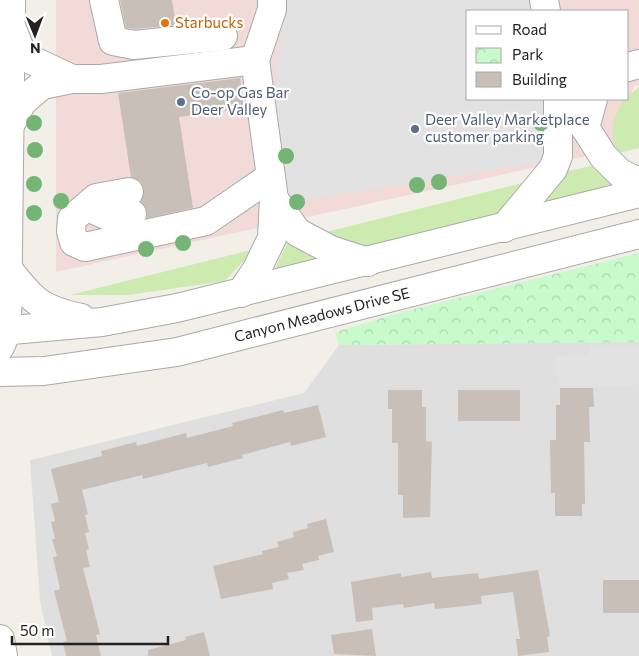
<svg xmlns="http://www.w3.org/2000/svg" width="639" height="656" font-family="Commissioner,sans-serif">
<defs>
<pattern id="park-crowns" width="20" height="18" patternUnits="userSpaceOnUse" patternTransform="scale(1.25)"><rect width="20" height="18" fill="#c8facc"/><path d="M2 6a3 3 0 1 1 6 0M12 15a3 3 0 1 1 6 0" fill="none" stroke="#acd6af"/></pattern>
</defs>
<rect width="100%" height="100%" fill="#f2efe9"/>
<!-- residential -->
<path fill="#e0dfdf" d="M639,342v314h-587l-12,-55 -10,-141 274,-67 35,-48z"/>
<!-- commercial -->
<path fill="#f2dad9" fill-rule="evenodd" d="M56,0h583v85l-6,1 -9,62 -568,124zM468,11h160v88h-160z"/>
<!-- grass -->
<path fill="#cdebb0" d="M639,87v61l-20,5c-12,-21 -6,-35 5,-54h4v-3z
M591,166l23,20 -75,20 25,-34z
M538,179l-36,36 -132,32 -48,-14z
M288,241l34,19 -48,11z
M255,249l-30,32 -97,14h-58z"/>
<!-- park -->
<path fill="url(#park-crowns)" d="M639,253v89l-300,3 -4,-13 71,-21z"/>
<!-- parking -->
<path fill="#e2e2e2" d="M284,0h257l1,11h-74v88h81l4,61 -269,43 -9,-113z
M589,345h50v39l-25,3 -57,-1 -2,-30 34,1z"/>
<!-- building -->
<path fill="#c7bfb8" d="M120,0h52l4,25 -41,4 -9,-1z
M240,78l4,30 -65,9 14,91 -46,10v-7l-6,-9 3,-13 -3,-7 -10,-5 -13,-84z
M560,388h33l1,19h-5l1,35h-6l1,62h-3v12h-27v-23h-4l-1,-53h6v-35h4z
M388,390h34v17h4v34l6,1 -2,75 -27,1v-23h-5v-52h-6v-34h-4z
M458,390h62v31h-62z
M318,405l8,32 -35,9 -1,-4 -48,13 1,3 -35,9 -1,-4 -64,16 -1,-4 -60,15 6,24 -3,1 4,17 -4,1 4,16 -3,1 4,17 -7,1 17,66 -4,1 5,21h-35l-3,-14 4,-1 -13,-50 6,-2 -7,-32 4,-1 -5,-17h3l-4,-17 4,-1 -4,-17 8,-2 -8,-33 51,-13 -1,-5 35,-9 1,4 49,-13 1,5 46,-12 -1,-3 51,-13 1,3z
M326,519l8,33 -16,4 1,4 -17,4 2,6 -17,3 2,6 -17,4 1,6 -52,10 -8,-33 50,-12 -1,-3 17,-4 -2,-5 17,-5 -1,-5 15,-4 -1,-4z
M538,570l12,66 -3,1 2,15 -31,4 -2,-17h4l-7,-47 -32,4 1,8 -17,2 -30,3 -1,-6 -30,5 -1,-4 -31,4 1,12 -17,2 -5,-40 50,-9v4l30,-5 1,6 46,-5 1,6z
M603,580h36v33h-36z
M372,629l4,27 -42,-2 -3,-19z
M204,632l6,24h-62v-6l38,-10 -1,-3z"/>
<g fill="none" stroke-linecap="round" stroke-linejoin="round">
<!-- minor casing -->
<g stroke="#a9a9a9" stroke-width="30">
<g id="minor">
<path d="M104,0l9,41 21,4 89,-9"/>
<path d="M544,0l2,11"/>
<path d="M12,29l11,27 49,23"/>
<path d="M628,67l11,-3"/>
<path d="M567,99l36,57 17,17 19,9"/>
<path d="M10,125l12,-23 20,-17 30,-6h29l154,-19"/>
<path d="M585,128l8,-29"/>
<path d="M129,192l-33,6 -24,21 -1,12 3,11 11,5 121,-26 64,-44"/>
<path d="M274,199l23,33 34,18 37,12"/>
<path d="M88,207l22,10 22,-3"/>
<path d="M504,228l49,-59 5,-13v-57"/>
<path d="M8,269c25,32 32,40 73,49"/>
<path d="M241,293l16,-24 15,-31 2,-39 -19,-139 17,-51v-9"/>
<path d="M0,331l102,-9 75,-14 462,-115"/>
<path d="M0,347l7,-16 4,-331"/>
<path id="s1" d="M0,372l44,-1 133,-19 462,-118"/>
<path d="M0,639l3,17"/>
</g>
</g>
<!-- minor -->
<use href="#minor" stroke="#fff" stroke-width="28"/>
</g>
<!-- trees -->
<g fill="#74b475">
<circle cx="34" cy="123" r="8"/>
<circle cx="541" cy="123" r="8"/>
<circle cx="35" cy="150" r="8"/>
<circle cx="286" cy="156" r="8"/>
<circle cx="439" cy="182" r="8"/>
<circle cx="34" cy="184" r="8"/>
<circle cx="417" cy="185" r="8"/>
<circle cx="61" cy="201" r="8"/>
<circle cx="297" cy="202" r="8"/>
<circle cx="34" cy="213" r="8"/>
<circle cx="183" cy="243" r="8"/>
<circle cx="146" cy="249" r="8"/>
</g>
<!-- markers -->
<circle fill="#e8710a" stroke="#fff" stroke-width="2" cx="165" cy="23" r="5"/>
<g fill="#5c6f8a" stroke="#fff" stroke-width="2">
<circle cx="181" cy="102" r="5"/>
<circle cx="415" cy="129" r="5"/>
</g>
<g text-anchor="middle" stroke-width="4.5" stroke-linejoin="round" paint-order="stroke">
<!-- food labels -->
<g font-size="15" fill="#c56008" stroke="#fff" text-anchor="start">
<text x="175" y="28">Starbucks</text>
</g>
<!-- service labels -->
<g font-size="15" fill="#4e5e75" stroke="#fff" text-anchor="start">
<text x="191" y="98">Co-op Gas Bar<tspan x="191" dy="17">Deer Valley</tspan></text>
<text x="425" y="125">Deer Valley Marketplace<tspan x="425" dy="17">customer parking</tspan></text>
</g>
<!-- street labels -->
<g font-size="15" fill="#222" stroke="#fff">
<text dy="5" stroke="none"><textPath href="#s1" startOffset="328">Canyon Meadows Drive SE</textPath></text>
</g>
</g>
<!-- legend -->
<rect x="466" y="10" width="162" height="90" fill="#ffffff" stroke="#a7a7a7"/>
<rect x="476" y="26" width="25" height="8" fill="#ffffff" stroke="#a7a7a7"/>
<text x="512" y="35" font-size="15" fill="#222222">Road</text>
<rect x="476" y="48" width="25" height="15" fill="url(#park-crowns)" stroke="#a7a7a7"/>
<text x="512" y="60" font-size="15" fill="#222222">Park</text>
<rect x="476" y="72" width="25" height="15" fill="#c7bfb8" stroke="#a7a7a7"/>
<text x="512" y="85" font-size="15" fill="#222222">Building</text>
<!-- north arrow -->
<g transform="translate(35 35) rotate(179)" stroke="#ffffff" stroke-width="4" paint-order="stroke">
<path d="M0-4L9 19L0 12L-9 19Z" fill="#222222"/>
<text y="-8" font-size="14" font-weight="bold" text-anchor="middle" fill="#222222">N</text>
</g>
<!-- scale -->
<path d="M12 636v8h156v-8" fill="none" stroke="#222222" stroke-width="2.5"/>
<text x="20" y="636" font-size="15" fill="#222222" stroke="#ffffff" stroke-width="4" paint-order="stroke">50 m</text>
</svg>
